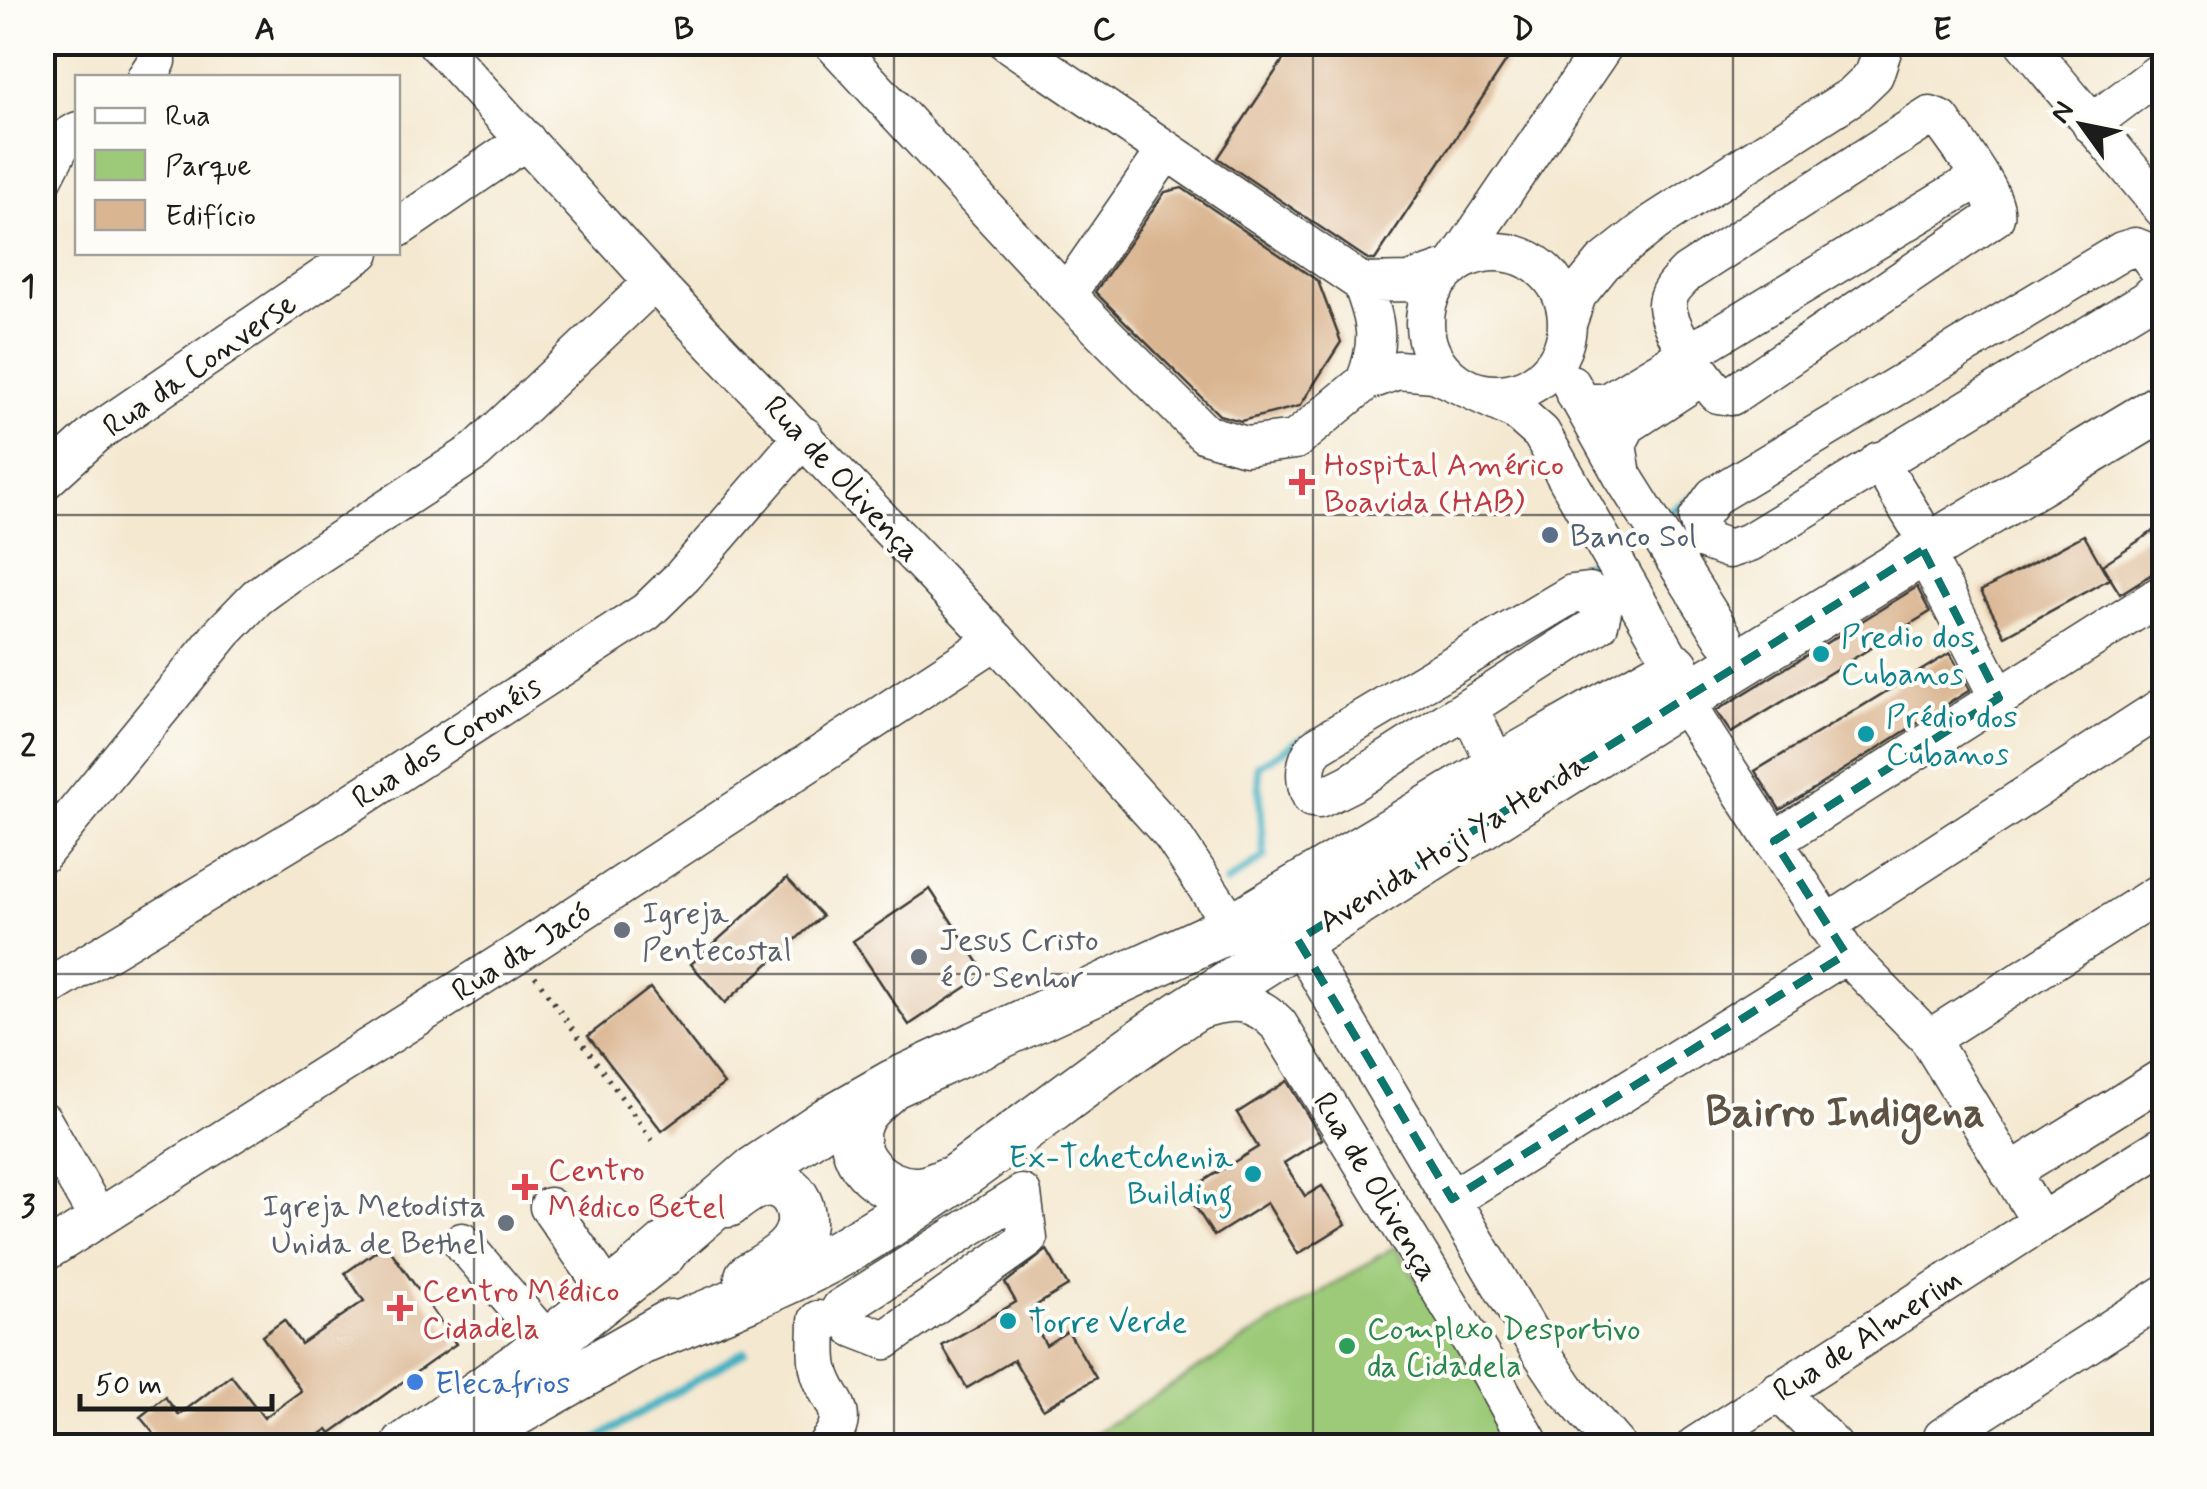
<svg xmlns="http://www.w3.org/2000/svg" width="2207" height="1489" font-family="Mynerve,sans-serif">
<rect width="100%" height="100%" fill="#fdfcf7"/>
<filter id="ink" filterUnits="userSpaceOnUse"><feTurbulence type="fractalNoise" baseFrequency=".01" numOctaves="2"/><feDisplacementMap in="SourceGraphic" scale="20" xChannelSelector="R" yChannelSelector="G"/><feConvolveMatrix kernelMatrix="1 2 1 2 8 2 1 2 1" color-interpolation-filters="sRGB"/></filter>
<filter id="wash" filterUnits="userSpaceOnUse"><feTurbulence type="fractalNoise" baseFrequency=".0048" numOctaves="4" result="noise"/><feDisplacementMap in="SourceGraphic" scale="40" xChannelSelector="R" yChannelSelector="G"/><feGaussianBlur stdDeviation="2.25" result="paint"/><feColorMatrix in="noise" values="0 0 0 0 0 0 0 0 0 0 0 0 0 0 0 0 0 1.4 0 .05"/><feComposite in="paint" operator="in"/></filter>
<g filter="url(#wash)">
<rect width="100%" height="100%" fill="#f4e8d0"/>
<!-- green -->
<path fill="#9cca78" stroke="#5c734a" stroke-width="2.5" d="M1395,1246l129,200h-450z"/>
<g fill="none" stroke-linecap="round" stroke-linejoin="round">
<!-- stream -->
<path stroke="#44b1c1" stroke-width="8" d="M1663,516l31,-19
M1557,582l38,-24
M1226,883l38,-26 -6,-91 44,-27
M585,1446l160,-95"/>
</g>
<g id="blocks">
<!-- building -->
<path fill="#dab591" d="M1295,42h224l-144,218h-6l-151,-102z
M1182,188l136,93 23,61 -41,64 -59,15 -22,-6 -124,-123 70,-100z
M2164,524v47l-12,3 -32,20 -18,-29z
M2084,535l25,44 -104,57 -24,-45z
M1917,587l13,25 -199,121 -15,-22z
M1950,653l20,37 -190,120 -25,-39z
M787,878l35,38 -97,87 -34,-39z
M930,889l56,85 -77,51 -56,-84z
M650,988l74,96 -62,47 -74,-95z
M1287,1081l35,58 -38,24 21,33 17,-10 24,38 -48,30 -31,-51 -53,33 -28,-44 72,-45 -21,-34z
M386,1244l70,100 -125,89 -3,-4 -24,17h-140l-24,-29 25,-20 14,18 52,-40 33,43 37,-27 -39,-55 22,-16 17,24 63,-43 -19,-28z
M1047,1250l21,36 -41,25 19,34 22,-14 28,47 -53,31 -29,-49 -47,28 -25,-42 74,-44 -11,-19z"/>
</g>
</g>
<g filter="url(#ink)">
<use href="#blocks" fill-opacity="0" stroke="#3c3b37" stroke-width="2.5"/>
<g fill="none" stroke-linecap="round" stroke-linejoin="round">
<!-- minor casing -->
<g stroke="#3c3b37" stroke-width="41">
<path id="minor" d="M436,42l218,240 342,358 176,195 61,92
M832,42l234,253 139,139 41,12 49,-6 70,-58 33,-12 36,3 82,38 25,22 134,234
M1007,42l355,241 47,-1 44,-15 153,-225
M2024,42l140,168
M146,78l11,-17
M1930,116l11,4c13,19 59,77 54,97l-264,179 -13,-2c-16,-18 -49,-64 -51,-88 -1,-13 11,-24 20,-33z
M2091,124l73,-55
M42,181l21,-41 15,-9
M398,228l128,-88
M2135,247l10,4 19,25 -6,13 -11,11 -397,242 -21,7 -25,-9 -6,-21 16,-23 408,-245z
M1425 323a71 71 0 1 1 142 0a71 71 0 1 1-142 0Z
M1362,283c15,40 19,58 3,99
M1066,295l100,-144
M1567,324l10,-29 26,-32 52,-41 197,-126 22,-21 11,-33
M1571,384l51,91 102,163
M1575,395l11,8h20l373,-225
M1879,461l37,61
M1622,475l-5,-31 10,-19 75,-49
M42,483l57,-52 262,-179
M1923,550l76,148
M1589,592l13,19 -3,13 -248,159 -32,16 -7,-1c-9,-17 -8,-38 5,-52l255,-152z
M1682,699l164,255 83,85 112,183 123,-77
M1469,709l29,59
M1774,841l390,-248
M42,854l182,-223 33,-34 31,-23 188,-123 178,-169
M1826,925l338,-219
M1298,940l241,409 27,40 50,57
M42,991l290,-175 314,-204 37,-36 121,-140
M1198,1010c32,-11 55,-12 80,14l208,341 45,81
M1929,1039l235,-149
M42,1120l56,98
M2010,1173l154,-96
M1022,1194l6,45 -143,101 -31,-12 -13,-20z
M1452,1199l394,-245
M549,1207l60,86
M462,1242l86,101
M42,1254l476,-301 478,-313
M818,1320c0,15 -2,33 1,48 6,34 37,41 7,78
M1778,1391l55,55
M1695,1446l346,-224
M1942,1446l1,-9 221,-142"/>
</g>
<!-- major casing -->
<g stroke="#3c3b37" stroke-width="51">
<path id="major" d="M886,1090c-10,9 -21,16 -27,29 -17,37 22,73 58,72 10,0 20,-5 30,-9
M728,1203c10,-8 21,-17 34,-20 34,-5 50,36 31,61 -10,14 -29,24 -44,33
M637,1272l117,-101 76,-51 63,-36 340,-157 265,-159 177,-101
M645,1339c69,-28 141,-54 205,-92 124,-72 232,-169 353,-246 318,-203 638,-402 961,-595
M406,1446l115,-82 142,-112
M456,1446l214,-122"/>
</g>
<!-- path -->
<path stroke="#3c3b37" stroke-width="5" stroke-dasharray="2.5 8" stroke-linecap="butt" d="M535,976l119,167"/>
<!-- minor -->
<use href="#minor" stroke="#fff" stroke-width="38"/>
<!-- major -->
<use href="#major" stroke="#fff" stroke-width="48"/>
</g>
</g>
<!-- marked area -->
<path fill="none" stroke="#0f766e" stroke-width="8" stroke-dasharray="20 12" stroke-linejoin="round" d="M1923,550l76,148 -225,143 72,113 -394,245 -154,-259z"/>
<!-- grid -->
<path fill="none" stroke="#1c1c1c" stroke-width="2.5" stroke-opacity="0.55" d="M474,42v1404M894,42v1404M1313,42v1404M1733,42v1404M42,515h2122M42,974h2122"/>
<!-- markers -->
<g fill="#e0444e" stroke="#fdfcf7" stroke-width="4">
<path d="M1297 467h10v10h10v10h-10v10h-10v-10h-10v-10h10z"/>
<path d="M520 1172h10v10h10v10h-10v10h-10v-10h-10v-10h10z"/>
<path d="M395 1293h10v10h10v10h-10v10h-10v-10h-10v-10h10z"/>
</g>
<circle fill="#5c6f8a" stroke="#fdfcf7" stroke-width="4" cx="1550" cy="535" r="10"/>
<g fill="#0f9aa8" stroke="#fdfcf7" stroke-width="4">
<circle cx="1821" cy="654" r="10"/>
<circle cx="1866" cy="734" r="10"/>
<circle cx="1253" cy="1174" r="10"/>
<circle cx="1008" cy="1321" r="10"/>
</g>
<g fill="#6b7280" stroke="#fdfcf7" stroke-width="4">
<circle cx="622" cy="930" r="10"/>
<circle cx="919" cy="957" r="10"/>
<circle cx="506" cy="1223" r="10"/>
</g>
<circle fill="#2e9e5b" stroke="#fdfcf7" stroke-width="4" cx="1347" cy="1346" r="10"/>
<circle fill="#3f7fe0" stroke="#fdfcf7" stroke-width="4" cx="415" cy="1382" r="10"/>
<g text-anchor="middle" stroke-width="8" stroke-linejoin="round" paint-order="stroke">
<!-- street labels -->
<g font-size="32" fill="#1c1c1c" stroke="#fdfcf7">
<text transform="translate(199 364) rotate(-35)" y="11">Rua da Converse</text>
<text transform="translate(843 478) rotate(47)" y="11">Rua de Olivença</text>
<text transform="translate(446 741) rotate(-33)" y="11">Rua dos Coronéis</text>
<text transform="translate(1453 842) rotate(-32)" y="11">Avenida Hoji Ya Henda</text>
<text transform="translate(521 950) rotate(-33)" y="11">Rua da Jacó</text>
<text transform="translate(1377 1186) rotate(59)" y="11">Rua de Olivença</text>
<text transform="translate(1867 1334) rotate(-33)" y="11">Rua de Almerim</text>
</g>
<!-- health labels -->
<g font-size="32" fill="#be3a42" stroke="#fdfcf7" text-anchor="start">
<text x="1324" y="475">Hospital Américo<tspan x="1324" dy="37">Boavida (HAB)</tspan></text>
<text x="548" y="1180">Centro<tspan x="548" dy="37">Médico Betel</tspan></text>
<text x="422" y="1301">Centro Médico<tspan x="422" dy="37">Cidadela</tspan></text>
</g>
<!-- service labels -->
<g font-size="32" fill="#4e5e75" stroke="#fdfcf7" text-anchor="start">
<text x="1570" y="546">Banco Sol</text>
</g>
<!-- culture labels -->
<g font-size="32" fill="#0d838f" stroke="#fdfcf7" text-anchor="start">
<text x="1841" y="647">Predio dos<tspan x="1841" dy="37">Cubanos</tspan></text>
<text x="1886" y="727">Prédio dos<tspan x="1886" dy="37">Cubanos</tspan></text>
<text x="1233" y="1167" text-anchor="end">Ex-Tchetchenia<tspan x="1233" dy="37">Building</tspan></text>
<text x="1028" y="1332">Torre Verde</text>
</g>
<!-- worship labels -->
<g font-size="32" fill="#5b616d" stroke="#fdfcf7" text-anchor="start">
<text x="642" y="923">Igreja<tspan x="642" dy="37">Pentecostal</tspan></text>
<text x="939" y="950">Jesus Cristo<tspan x="939" dy="37">é O Senhor</tspan></text>
<text x="486" y="1216" text-anchor="end">Igreja Metodista<tspan x="486" dy="37">Unida de Bethel</tspan></text>
</g>
<!-- leisure labels -->
<g font-size="32" fill="#27864d" stroke="#fdfcf7" text-anchor="start">
<text x="1367" y="1339">Complexo Desportivo<tspan x="1367" dy="37">da Cidadela</tspan></text>
</g>
<!-- shop labels -->
<g font-size="32" fill="#366cbe" stroke="#fdfcf7" text-anchor="start">
<text x="435" y="1393">Elecafrios</text>
</g>
<!-- district labels -->
<g font-size="42" font-weight="bold" fill="#5e5245" stroke="#fdfcf7">
<text x="1845" y="1125">Bairro Indigena</text>
</g>
</g>
<!-- margin -->
<rect width="2207" height="1489" fill="none" stroke="#fdfcf7" stroke-width="110"/>
<!-- legend -->
<rect x="75" y="75" width="325" height="180" fill="#fdfcf7" stroke="#a3a29f" stroke-width="2.5"/>
<rect x="95" y="108" width="50" height="15" fill="#ffffff" stroke="#a3a29f" stroke-width="2.5"/>
<text x="165" y="125" font-size="30" fill="#1c1c1c">Rua</text>
<rect x="95" y="150" width="50" height="30" fill="#9cca78" stroke="#a3a29f" stroke-width="2.5"/>
<text x="165" y="175" font-size="30" fill="#1c1c1c">Parque</text>
<rect x="95" y="200" width="50" height="30" fill="#dab591" stroke="#a3a29f" stroke-width="2.5"/>
<text x="165" y="225" font-size="30" fill="#1c1c1c">Edifício</text>
<!-- north arrow -->
<g transform="translate(2082 125) rotate(303)" stroke="#fdfcf7" stroke-width="8" paint-order="stroke">
<path d="M0-8L18 38L0 25L-18 38Z" fill="#1c1c1c"/>
<text y="-15" font-size="28" font-weight="bold" text-anchor="middle" fill="#1c1c1c">N</text>
</g>
<!-- scale -->
<path d="M80 1394v15h192v-15" fill="none" stroke="#1c1c1c" stroke-width="5"/>
<text x="95" y="1394" font-size="30" fill="#1c1c1c" stroke="#fdfcf7" stroke-width="8" paint-order="stroke">50 m</text>
<rect x="55" y="55" width="2097" height="1379" fill="none" stroke="#1c1c1c" stroke-width="4"/>
<g font-size="32" text-anchor="middle" font-weight="bold" fill="#1c1c1c">
<text x="265" y="39">A</text>
<text x="684" y="39">B</text>
<text x="1104" y="39">C</text>
<text x="1523" y="39">D</text>
<text x="1942" y="39">E</text>
<text x="28" y="296">1</text>
<text x="28" y="756">2</text>
<text x="28" y="1216">3</text>
</g>
</svg>
